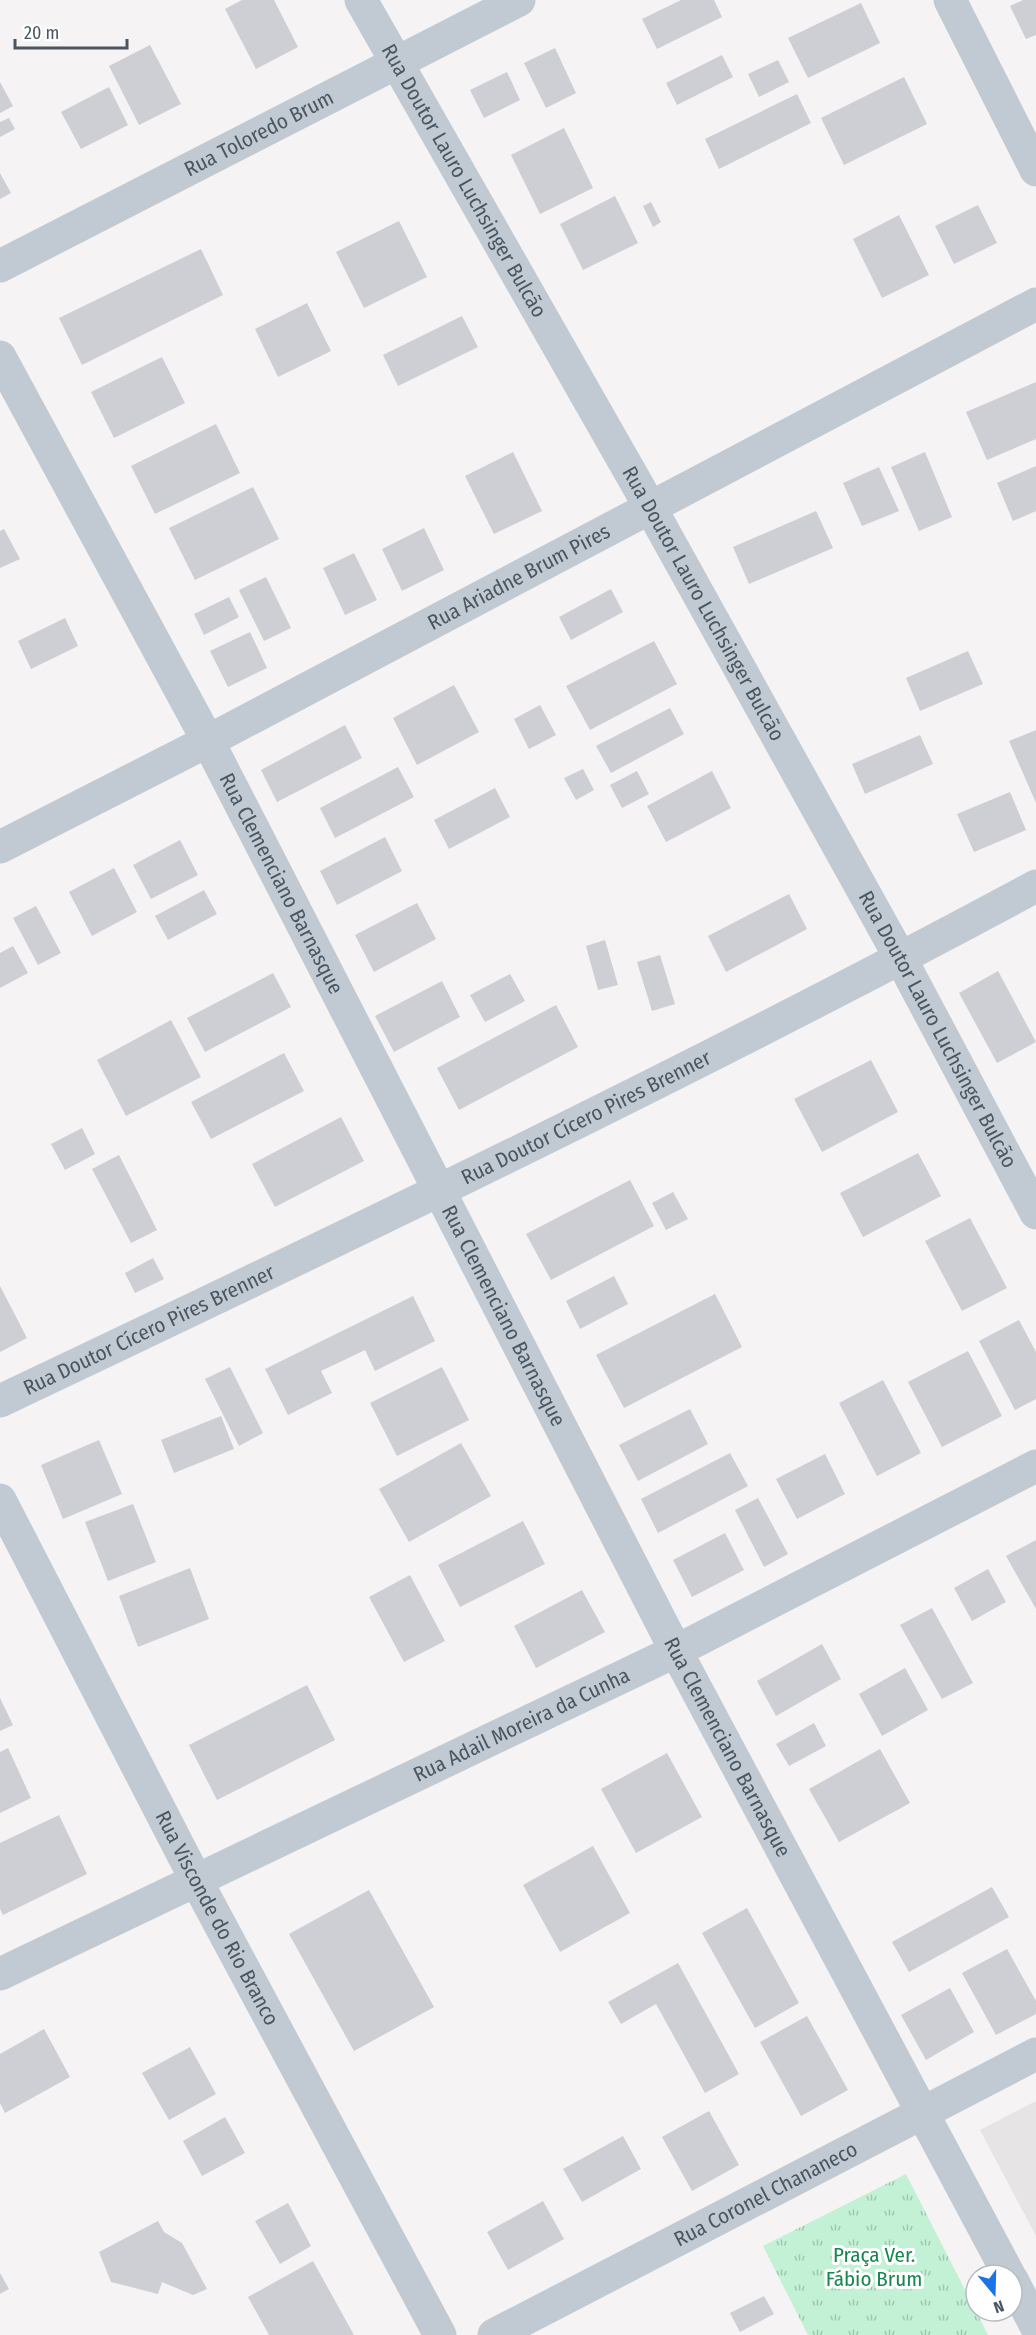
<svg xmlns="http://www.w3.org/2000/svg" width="1036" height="2335" font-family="'Fira Sans Condensed',sans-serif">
<defs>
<pattern id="park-tufts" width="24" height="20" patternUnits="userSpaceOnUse" patternTransform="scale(1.5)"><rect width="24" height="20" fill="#c3f1d5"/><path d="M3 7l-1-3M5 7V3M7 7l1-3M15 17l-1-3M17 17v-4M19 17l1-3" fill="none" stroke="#a0c6b0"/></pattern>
</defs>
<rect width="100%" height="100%" fill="#f5f3f3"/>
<!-- education -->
<path fill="#e6e4e5" d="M1036,2101v135l-56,-106z"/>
<!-- park -->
<path fill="url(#park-tufts)" d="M906,2174l82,161h-180l-45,-89z"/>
<!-- building -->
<path fill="#cdcfd5" d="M242,0h32l24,47 -42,22 -31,-60z
M681,0h33l8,17 -65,32 -15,-30z
M1023,0h13v35l-10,4 -16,-33z
M861,3l19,40 -72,35 -20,-40z
M150,45l31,59 -42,21 -30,-59z
M555,48l21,45 -30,15 -22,-45z
M722,55l11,22 -56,28 -11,-22z
M778,60l11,22 -30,15 -11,-23z
M507,72l13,28 -36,18 -14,-28z
M904,77l23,47 -83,41 -23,-47z
M0,82l13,24 -13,7z
M109,87l19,38 -47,24 -20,-37z
M797,94l14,29 -92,46 -14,-30z
M9,118l6,11 -15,8v-15z
M564,128l29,60 -53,26 -29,-59z
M0,173l11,20 -11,6z
M615,196l23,47 -55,27 -23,-46z
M651,202l10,20 -8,5 -10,-21z
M978,205l19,38 -43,21 -19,-38z
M899,215l30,60 -47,23 -29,-59z
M399,221l28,56 -63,31 -28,-56z
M201,249l22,46 -141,70 -23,-47z
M307,303l24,48 -53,26 -23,-48z
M462,316l16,31 -80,39 -15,-31z
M162,357l23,46 -71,35 -23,-46z
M1036,382v57l-49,21 -21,-48z
M216,424l24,49 -85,41 -24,-48z
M513,452l29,59 -48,23 -29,-58z
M925,452l27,65 -33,14 -28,-64z
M1036,466v45l-23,10 -16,-38z
M879,467l20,44 -37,15 -19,-43z
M253,487l26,52 -84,41 -26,-52z
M816,511l17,37 -84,36 -16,-37z
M424,528l20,42 -42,21 -20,-42z
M4,529l16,30 -20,9v-37z
M354,553l23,47 -32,15 -22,-47z
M266,577l25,51 -27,13 -25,-51z
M611,589l12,23 -52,28 -12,-23z
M229,597l10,20 -35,18 -10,-21z
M65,618l13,28 -47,23 -13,-28z
M250,632l17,36 -39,19 -18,-36z
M654,641l23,43 -87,46 -24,-44z
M968,651l15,33 -63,27 -14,-33z
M454,685l25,47 -62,33 -24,-47z
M540,705l16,30 -27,14 -15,-30z
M670,708l14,26 -73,39 -15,-27z
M345,725l17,33 -85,44 -16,-32z
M1036,730v73l-27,-62z
M920,735l13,29 -68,30 -13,-30z
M398,767l16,30 -79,41 -15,-30z
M583,769l11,21 -18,10 -12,-22z
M637,771l12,23 -27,14 -12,-23z
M712,771l19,37 -65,34 -19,-36z
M495,788l15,29 -61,32 -15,-29z
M1010,792l16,38 -52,22 -17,-38z
M385,837l17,34 -65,34 -17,-34z
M180,840l18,35 -47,24 -18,-34z
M114,868l23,44 -45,24 -23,-44z
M204,890l13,24 -49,26 -13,-24z
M789,894l18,35 -81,43 -18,-36z
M417,903l19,36 -62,33 -19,-37z
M36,906l25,47 -23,12 -25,-47z
M605,940l13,45 -20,5 -12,-44z
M13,946l15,27 -28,15v-35z
M660,955l15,49 -23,7 -15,-49z
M998,971l38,71 -39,21 -38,-70z
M273,973l18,34 -86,45 -18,-34z
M510,974l15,27 -40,21 -15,-27z
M442,981l18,36 -66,35 -19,-36z
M556,1005l22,42 -119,63 -22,-42z
M171,1020l30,57 -75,39 -29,-56z
M284,1053l20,38 -93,48 -20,-37z
M871,1060l27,52 -76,40 -28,-53z
M341,1117l23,44 -89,46 -23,-43z
M82,1128l13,26 -30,16 -14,-26z
M918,1153l23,43 -78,41 -23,-44z
M119,1155l38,75 -26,13 -39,-74z
M630,1180l24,46 -103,54 -25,-46z
M673,1192l15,27 -22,11 -14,-27z
M970,1218l37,70 -45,23 -37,-70z
M153,1258l11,21 -29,14 -10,-20z
M614,1276l14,28 -48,25 -14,-28z
M0,1286l27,52 -27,14z
M715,1294l27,53 -118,61 -28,-53z
M413,1296l22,45 -60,30 -10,-21 -44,21 11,22 -44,22 -23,-46z
M1019,1320l17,32v47l-21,11 -36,-69z
M968,1351l34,65 -60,31 -34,-65z
M230,1367l33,66 -24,13 -34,-67z
M442,1367l27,53 -72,36 -27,-53z
M883,1380l38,73 -44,23 -38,-73z
M690,1409l18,35 -70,37 -19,-36z
M221,1416l13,33 -60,24 -13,-33z
M99,1440l23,54 -59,25 -22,-54z
M461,1443l30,53 -82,46 -30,-53z
M730,1453l18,33 -90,47 -17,-34z
M825,1454l20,40 -48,25 -21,-40z
M758,1498l30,56 -24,13 -29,-57z
M133,1504l23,58 -48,19 -23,-59z
M523,1521l22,43 -85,43 -22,-42z
M725,1533l19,37 -52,27 -19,-37z
M1036,1540v69l-30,-53z
M190,1568l19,51 -71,28 -19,-51z
M988,1569l18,33 -34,19 -18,-33z
M410,1575l35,66 -41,21 -35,-65z
M582,1590l23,42 -69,36 -22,-42z
M932,1608l41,75 -31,16 -42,-74z
M822,1644l19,35 -65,37 -19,-35z
M905,1668l23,42 -46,26 -23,-42z
M307,1685l28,55 -118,60 -28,-55z
M0,1698l13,27 -13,6z
M814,1723l12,23 -37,20 -13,-22z
M8,1748l23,50 -31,15v-61z
M880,1749l30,54 -71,39 -30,-53z
M667,1753l35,64 -66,36 -35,-64z
M59,1815l28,59 -84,41 -3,-6v-66z
M593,1846l37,67 -70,39 -37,-67z
M992,1887l17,30 -100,55 -17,-30z
M369,1890l65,117 -80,44 -65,-117z
M747,1908l52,95 -44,25 -53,-95z
M1007,1949l29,52v13l-40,21 -34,-62z
M678,1963l61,111 -34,19 -49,-89 -35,20 -13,-22z
M950,1988l24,44 -48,28 -25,-45z
M807,2016l41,74 -47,26 -41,-74z
M44,2029l26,48 -65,36 -5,-10v-49z
M190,2047l26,47 -47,26 -27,-47z
M709,2111l30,54 -47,26 -30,-54z
M225,2117l20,36 -43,23 -19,-35z
M623,2136l18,33 -59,33 -19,-33z
M543,2201l21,38 -56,31 -21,-38z
M288,2203l23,43 -31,18 -25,-43z
M158,2221l6,11 18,11 25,46 -14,6 -31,-13 -4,12 -47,-12 -12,-30z
M313,2261l41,74h-85l-21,-38z
M0,2273l9,16 -9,5z
M764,2296l10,18 -34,18 -10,-19z"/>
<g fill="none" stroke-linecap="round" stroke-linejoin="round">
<!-- street -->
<g stroke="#c1cad2" stroke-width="33">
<path id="s1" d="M361,0l289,507 251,452 135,254"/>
<path d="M950,0l86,170"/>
<path id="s2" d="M0,266l519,-266"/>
<path id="s3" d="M0,357l208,384 468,910 333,624"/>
<path id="s4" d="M0,847l208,-106 828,-437"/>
<path id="s5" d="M0,1401c348,-165 696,-332 1036,-515"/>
<path id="s6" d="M0,1500l196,380 244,455"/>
<path id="s7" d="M0,1974l676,-323 360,-185"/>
<path d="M1012,2280l24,46"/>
<path id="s8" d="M494,2335l542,-281"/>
</g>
</g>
<g text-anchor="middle" stroke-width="6" stroke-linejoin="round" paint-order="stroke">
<!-- street labels -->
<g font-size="21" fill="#4a5661" stroke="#fff">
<text dy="7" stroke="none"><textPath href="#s2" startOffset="291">Rua Toloredo Brum</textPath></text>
<text dy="7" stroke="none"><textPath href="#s1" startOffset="208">Rua Doutor Lauro Luchsinger Bulcão</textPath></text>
<text dy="7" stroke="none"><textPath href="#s4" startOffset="585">Rua Ariadne Brum Pires</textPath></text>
<text dy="7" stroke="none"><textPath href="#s1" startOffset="694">Rua Doutor Lauro Luchsinger Bulcão</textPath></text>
<text dy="7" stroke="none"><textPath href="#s3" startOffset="597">Rua Clemenciano Barnasque</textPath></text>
<text dy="7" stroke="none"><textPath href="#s1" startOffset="1180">Rua Doutor Lauro Luchsinger Bulcão</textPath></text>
<text dy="7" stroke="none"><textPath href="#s5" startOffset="651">Rua Doutor Cícero Pires Brenner</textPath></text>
<text dy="7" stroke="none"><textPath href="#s3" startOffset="1083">Rua Clemenciano Barnasque</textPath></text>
<text dy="7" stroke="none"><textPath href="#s5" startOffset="165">Rua Doutor Cícero Pires Brenner</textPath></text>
<text dy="7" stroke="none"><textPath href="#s7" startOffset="578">Rua Adail Moreira da Cunha</textPath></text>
<text dy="7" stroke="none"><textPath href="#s3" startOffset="1569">Rua Clemenciano Barnasque</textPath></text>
<text dy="7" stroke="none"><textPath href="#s6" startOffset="471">Rua Visconde do Rio Branco</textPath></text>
<text dy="7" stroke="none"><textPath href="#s8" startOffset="306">Rua Coronel Chananeco</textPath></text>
</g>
<!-- park labels -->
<g font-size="21" fill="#17864f" stroke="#fff">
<text x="874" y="2262">Praça Ver.<tspan x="874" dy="24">Fábio Brum</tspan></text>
</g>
</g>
<!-- north arrow -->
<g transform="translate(994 2293) rotate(161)"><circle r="28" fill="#ffffff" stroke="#b7bbc0" stroke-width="1.5"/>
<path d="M0-4.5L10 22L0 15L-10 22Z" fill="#1a73e8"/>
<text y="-9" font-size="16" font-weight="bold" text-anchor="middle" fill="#4a5661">N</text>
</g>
<!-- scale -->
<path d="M15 39v9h112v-9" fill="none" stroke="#4a5661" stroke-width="3"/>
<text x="24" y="39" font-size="18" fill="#4a5661" stroke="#ffffff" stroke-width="4.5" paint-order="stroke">20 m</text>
</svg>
